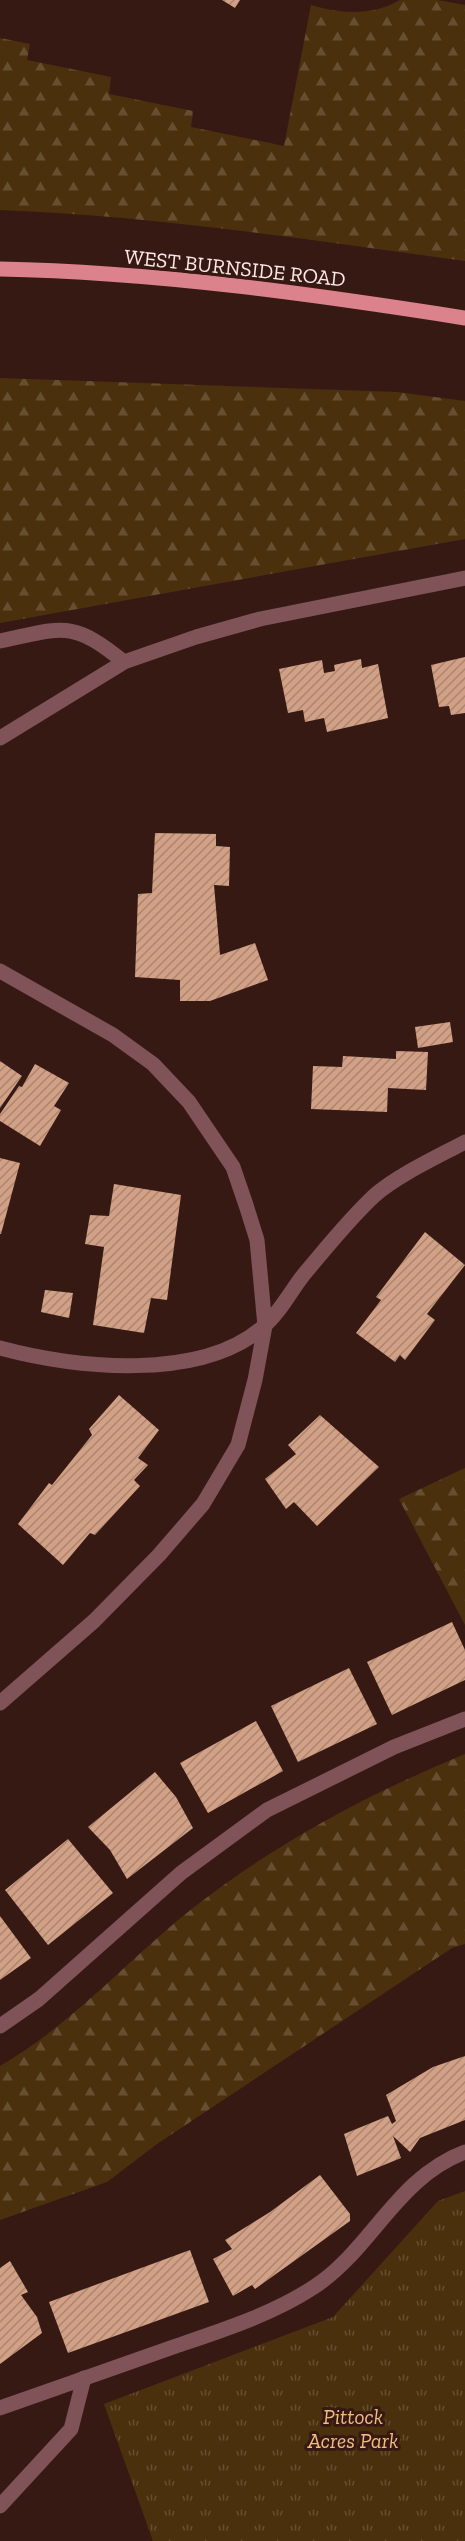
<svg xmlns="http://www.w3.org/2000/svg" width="465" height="2541" font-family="'Zilla Slab',serif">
<defs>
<pattern id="forest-firs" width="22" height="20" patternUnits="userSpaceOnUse" patternTransform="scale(1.5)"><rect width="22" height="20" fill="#4b300e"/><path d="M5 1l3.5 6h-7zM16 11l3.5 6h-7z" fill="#664e31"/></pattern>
<pattern id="park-tufts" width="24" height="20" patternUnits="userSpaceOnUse" patternTransform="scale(1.5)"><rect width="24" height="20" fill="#4b300e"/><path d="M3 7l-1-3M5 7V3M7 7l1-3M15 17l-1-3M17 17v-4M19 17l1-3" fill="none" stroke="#664e31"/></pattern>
<pattern id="building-hatch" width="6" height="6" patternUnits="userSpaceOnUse" patternTransform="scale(1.5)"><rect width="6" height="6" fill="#d1a085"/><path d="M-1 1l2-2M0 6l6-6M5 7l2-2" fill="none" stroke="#a98572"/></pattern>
</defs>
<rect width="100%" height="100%" fill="#371914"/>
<!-- forest -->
<path fill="url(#forest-firs)" d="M400,0h37l28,5v256c-155,-21 -309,-45 -465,-51v-172l30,6 -3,16 84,17 -2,17 84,17 -2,16 93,19 27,-141c29,9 62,11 89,-5z
M0,378l397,14 68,9v138l-465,84z
M465,1468v157l-66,-126z
M465,1754v190l-13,4 -295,196 -50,38 -107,38v-154c73,-42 127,-106 193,-158 83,-65 175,-114 272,-154z"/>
<!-- park -->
<path fill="url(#park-tufts)" d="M465,2191v350h-312l-49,-137 229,-87 105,-116z"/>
<!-- building -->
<path fill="url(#building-hatch)" d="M222,0h18l-5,8z
M465,657v56l-14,2 -2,-9 -10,1 -8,-42z
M361,659l1,9 16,-4 10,54 -61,14 -3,-14 -19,4 -2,-12 -15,3 -9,-44 43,-9 2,13 11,-2 -1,-6z
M155,833l61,1v12l14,1 -1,39 -15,-1 6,70 35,-12 13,37 -58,21h-30v-21l-45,-3 3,-83 14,-1z
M450,1022l3,20 -35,6 -3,-21z
M396,1051l32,1 -2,38 -38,-2 -1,24 -76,-3 2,-43 29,1 1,-11 53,3z
M0,1061l22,15 -22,32z
M35,1064l34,19 -15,23 7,4 -21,36 -40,-25v-7l19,-28 3,1z
M0,1158l20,5 -19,71h-1z
M114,1184l67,11 -14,105 -16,-2 -7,35 -51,-8 11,-78 -19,-3 5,-29 19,1z
M425,1232l40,33 -38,49 8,6 -30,40 -5,-5 -5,7 -39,-29 25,-33 -5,-3z
M45,1290l28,3 -4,25 -28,-6z
M119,1395l40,35 -21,28 10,7 -14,15 6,6 -45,49 -5,-2 -27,32 -45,-41 31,-41 3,2 40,-50 -3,-6z
M320,1415l59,52 -62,59 -23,-24 -8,7 -21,-30 31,-25 -8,-9z
M452,1622l13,28v30l-73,35 -25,-53z
M349,1668l28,56 -79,38 -27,-56z
M256,1721l27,50 -75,42 -28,-50z
M155,1772l21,25 17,31 -66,51 -17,-29 -22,-23z
M68,1839l45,54 -65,52 -43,-55z
M0,1916l31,42 -31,22z
M465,2056v64l-45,18 -10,14 -17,-16 8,22 -44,18 -13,-42 44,-18 4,8 4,-3 -10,-26 47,-28z
M320,2175l30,39v7l-95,68 -3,-4 -19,11 -20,-37 19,-10 -7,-9 45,-28z
M190,2250l19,52 -141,51 -19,-51z
M10,2261l18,31 -7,3 16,22 5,16 -42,31v-96z"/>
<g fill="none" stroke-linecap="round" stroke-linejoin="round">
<!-- service -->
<path stroke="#7f5358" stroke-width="15" d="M0,2506l71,-77 13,-51"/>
<!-- minor -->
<path stroke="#7f5358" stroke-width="15" d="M0,641c63,-13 71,-22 124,21
M0,738l124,-76 72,-25 64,-18 205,-41
M0,971l113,64 40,29 36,38 44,65 13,38 11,35 8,86 -10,54 -17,65 -35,59 -44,51 -65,66 -94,82
M0,1348c75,20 200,34 263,-21 17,-14 28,-37 42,-54 22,-26 45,-55 70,-78 23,-20 62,-38 90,-53
M0,2026l39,-27 142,-126 86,-63 127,-63 71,-28
M0,2408c59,-21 117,-41 176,-62 47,-16 97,-32 138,-59 58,-38 82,-109 151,-135"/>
<!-- primary -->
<path stroke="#db828c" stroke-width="15" d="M0,269c155,3 312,25 465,49"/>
</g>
<g text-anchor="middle" stroke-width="6" stroke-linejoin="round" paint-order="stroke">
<!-- street labels -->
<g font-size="21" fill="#fee9e4" stroke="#371914">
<text transform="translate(235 268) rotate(6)" y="7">WEST BURNSIDE ROAD</text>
</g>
<!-- park labels -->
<g font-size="21" font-style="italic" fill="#f2bc80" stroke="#371914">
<text x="353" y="2424">Pittock<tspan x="353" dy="24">Acres Park</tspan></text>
</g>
</g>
</svg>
